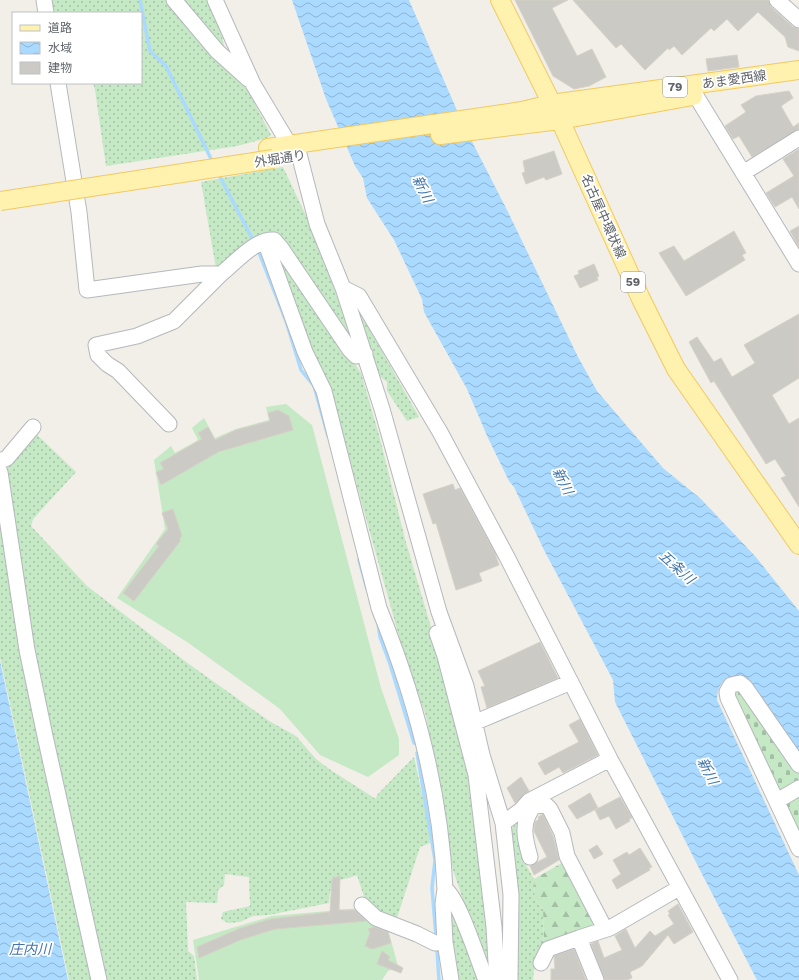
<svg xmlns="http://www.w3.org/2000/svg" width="799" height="980" font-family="'Work Sans','Noto Sans JP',sans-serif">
<defs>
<pattern id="grass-dots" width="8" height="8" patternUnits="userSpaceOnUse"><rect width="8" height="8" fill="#c5e8c5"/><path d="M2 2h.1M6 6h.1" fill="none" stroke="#a3c0a4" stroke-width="1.8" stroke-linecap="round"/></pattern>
<pattern id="forest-firs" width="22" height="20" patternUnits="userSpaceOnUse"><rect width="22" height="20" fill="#c5e8c5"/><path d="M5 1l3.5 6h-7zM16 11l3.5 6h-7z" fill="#a3c0a4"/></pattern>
<pattern id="cemetery-stones" width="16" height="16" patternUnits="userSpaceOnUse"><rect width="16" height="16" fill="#c5e8c5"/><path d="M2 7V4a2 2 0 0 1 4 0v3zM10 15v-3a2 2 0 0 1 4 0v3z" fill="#a3c0a4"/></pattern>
<pattern id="water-waves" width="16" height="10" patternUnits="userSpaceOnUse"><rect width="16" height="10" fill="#aadaff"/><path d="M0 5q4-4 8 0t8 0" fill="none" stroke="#8eb4d2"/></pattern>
</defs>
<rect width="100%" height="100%" fill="#f1efe8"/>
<!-- grass -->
<path fill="url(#grass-dots)" d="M49,0h119l76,83 27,52 -4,3 -30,8 -131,20 -11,-76 -2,-7h48v-70h-89z
M180,0h30l8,18 7,32z
M283,167l25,53 47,124 -76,-109 -56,32 -7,1 -15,-86z
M280,252l81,121 18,62 26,104 41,139 15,59 14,66 10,87 5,90 -37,-110 -27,-154 -24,-69 -73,-261 -15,-27 -39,-105z
M354,302l65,115 -12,4 -20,-30v-9l-12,-10z
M33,431l43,41 -43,47 -2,7 56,60 99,76 83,59 27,15 20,23 16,12 44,28 1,-4 37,-38 14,65 2,21 -10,4 -24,74 -30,-18 -9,-28c-22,9 -26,-1 -28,28l-60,12 -16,1 -13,6 -12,1 -7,-4 2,-7 27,-6 -1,-29 -24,-3 -1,11 -6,5 -1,13 -31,-1 2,49 6,5 3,24h-93l-74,-324 -25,-190z
M0,498l97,482h-28l-69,-323z
M524,813l3,45 -2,5 9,16 1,21 8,9 1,39 -10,22 -1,10h-17l-7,-148z
M451,905l31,75h-25l-8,-73z"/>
<!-- forest -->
<path fill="url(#forest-firs)" d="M567,860l31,69 -45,16 -9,-4 -1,-32 -8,-9 -1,-21z"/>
<!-- cemetery -->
<path fill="url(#cemetery-stones)" d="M735,680l64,81v93l-73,-167z"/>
<!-- pitch -->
<path fill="#c5e8c5" d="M286,404l26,21 69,263 18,51v16l-31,22 -48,-22 -40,-46 -15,-11 -78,-56 -70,-44 48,-69 -11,-69 17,-14 4,7 23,-13 -6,-12 12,-10 11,20 21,-9 33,-9 -3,-13z
M361,908l26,18 11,40 -10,5 -6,9h-183l-6,-40 79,-24z"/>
<!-- water -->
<path fill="url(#water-waves)" d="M292,0h117l53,122 46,90 70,145 19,34 66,77 38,31 54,57 44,55v143l-58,-76c-18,-1 -23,5 -24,22l82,175v105h-42l-54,-104 -88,-174 -2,-22 -69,-130 -30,-63 -5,-6 -21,-43 -21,-49 -43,-77 -2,-13 -28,-59 -27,-42 -4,-20 -8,-12 -29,-67z
M0,661l68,319h-68z"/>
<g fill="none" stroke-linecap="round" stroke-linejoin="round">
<!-- stream -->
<path stroke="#aadaff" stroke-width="3.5" d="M140,0l10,51 16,15 47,97
M218,173l35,67
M258,250l28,71 15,49 13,16 14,50
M359,560l8,29
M378,623l2,14 10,27 24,79
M417,753l18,107 -3,28 4,48
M437,950l2,30"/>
</g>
<!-- building -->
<path fill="#cccac5" stroke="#d6d1c6" d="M515,0h53l-16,8 25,48 15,-7 14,28 -17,9 -15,3 -21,-13z
M573,0h195l3,7 22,20 6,2v22l-11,-4 -3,-10 -27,-25 -20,19 -11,-12 -13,12 -3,-3 -29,27 -8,-9 -5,4 -1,-2 -23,22 -24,-26 -5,4z
M737,55l2,12 -31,4 -2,-12z
M789,91l4,7 -12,8 12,21 6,-4v6l-47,28 -13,-21 -6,3 -8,-13 21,-14 -5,-7 15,-9z
M799,149v60l-7,-12 -17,10 -9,-14 28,-17 -11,-17z
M554,151l8,23 -16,6 -2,-3 -18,7 -4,-11 3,-1 -2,-11z
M799,226v21l-9,-16z
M734,231l12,22 -4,2 3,5 -59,36 -27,-43 15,-7 10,15z
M594,264l5,12 -2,1 1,3 -18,8 -6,-12 5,-2 -1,-3z
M799,314v64l-27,17 17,29 10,-6v89l-18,-29 5,-2 -11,-17 -9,5 -52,-83 -3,2 -22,-41 8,-5 17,25 7,-4 11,19 23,-14 -11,-18z
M278,410l11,6 4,14 -75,22 -57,33 -5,-13 8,-3 -4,-6 42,-24 -4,-6 10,-6 7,13 21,-10 34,-9 -2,-8z
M453,484l2,6 5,-2 35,65 4,12 -20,8 3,8 -26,9 -20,-67 -3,1 -10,-30z
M173,509l9,27 -3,3 2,1 -47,61 -11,-8 36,-47 -3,-2 12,-15 -6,-16z
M540,642l18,36 -71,30 -6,-21 4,-1 -7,-15z
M580,719l18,36 -35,18 -4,-6 -14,8 -7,-12 41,-21 -10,-17z
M521,777l8,14 -14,12 -8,-15z
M590,793l8,15 -21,11 -9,-13z
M620,797l12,21 -3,1 1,2 -14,8 -7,-13 -9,4 -5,-10z
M543,814l10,22 6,24 -25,15 -4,-9 17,-9 -13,-26 1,-9 4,-3 -1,-2z
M597,845l6,9 -9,5 -5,-9z
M640,848l12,19 -3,1 1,2 -33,19 -5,-9 9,-6 -8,-14 14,-8 2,3z
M340,876l-1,34h16l11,11 -91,8 -35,11 -41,18 -2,-11 44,-19 30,-9 59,-7 2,-33z
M678,904l15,28 -19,12 -6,-9 -26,31 -12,6 2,6 -5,2h-22l-14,-36 7,-3 6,17 18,-8 -7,-14 11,-7 9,19 15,-17 5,5 19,-12 -6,-9 2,-1 -2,-3z
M374,927l14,5 3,11 -19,6 -7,-3 5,-13 -2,-4z
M574,949l12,31h-35v-11h4l-1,-13z
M382,951l8,6 -2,3 15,8 -2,5 -24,-9z"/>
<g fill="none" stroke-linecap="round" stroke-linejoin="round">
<!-- minor casing -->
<g stroke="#b5b8bc" stroke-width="17">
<path id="minor" d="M44,0l2,13
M174,0l43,51 31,28
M215,0l38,84 36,60 10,10 18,70 26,64 39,121 57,203 27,74 16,69 21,68 8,72 -1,85
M777,0l22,20
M58,83l21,129 8,78 115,-16h19c13,-10 35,-36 53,-34l7,8 69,102 6,6 9,-2
M696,96l103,168
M743,173l56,-35
M265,241l40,111 19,39 55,217c36,89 62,185 66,281
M343,288l16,8 81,136 67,125 103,202 120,221
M169,424l-51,-53 -11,-7 -9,-9 -2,-10 41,-9 37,-15 47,-47
M0,461l7,-3 26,-31
M0,472l27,178 18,86 54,244
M437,633l8,23 31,119 18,152 3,53
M476,722l95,-40
M799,765l-54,-78 -5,-4 -9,2 -4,7 1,6 71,151
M777,801l22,-13
M503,823l18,-13 8,-9 81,-42
M530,857c-5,-18 -10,-34 4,-51l12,-1 4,4 12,24 5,23 38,73
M362,905l14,13 41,16 18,9 10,-1 -2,-38 2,-15c14,9 33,72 41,91
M445,942l6,38
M541,963l7,-14 31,-11
M596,980l-17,-42 31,-10 69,-40"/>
</g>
<!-- major casing -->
<g stroke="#f2c960" stroke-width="20">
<path id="major" d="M500,0l60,120 81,179 35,70 123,176
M440,135l120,-15 133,-24
M268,148l254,-37 29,-7 248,-34"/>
</g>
<!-- minor -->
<use href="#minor" stroke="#fff" stroke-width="15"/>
<!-- major -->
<use href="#major" stroke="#fff2af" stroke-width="18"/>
<!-- major-bridge casing -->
<g stroke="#f2c960" stroke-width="20" stroke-linecap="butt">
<path id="major-bridge" d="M0,201l273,-42"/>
</g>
<!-- major-bridge -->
<use href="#major-bridge" stroke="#fff2af" stroke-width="18"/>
</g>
<g text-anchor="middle" stroke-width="3.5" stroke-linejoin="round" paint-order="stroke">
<!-- shield labels -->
<g fill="#fff" stroke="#8f9295" stroke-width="1">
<rect x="663" y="77" width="24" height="20" rx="3"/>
<rect x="621" y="272" width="24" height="20" rx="3"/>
</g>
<g font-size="12" font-weight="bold" fill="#5f6368">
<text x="675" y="91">79</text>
<text x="633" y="286">59</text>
</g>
<!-- street labels -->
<g font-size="13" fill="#5f6368" stroke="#fff">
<text transform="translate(734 79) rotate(-8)" y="5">あま愛西線</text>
<text transform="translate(280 158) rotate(-9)" y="5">外堀通り</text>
<text transform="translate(604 216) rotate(66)" y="5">名古屋中環状線</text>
</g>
<!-- water labels -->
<g font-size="14" font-style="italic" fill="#4174aa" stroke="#fff">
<text transform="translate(423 189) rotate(64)" y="5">新川</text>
<text transform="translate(563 481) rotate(63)" y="5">新川</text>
<text transform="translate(677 567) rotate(42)" y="5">五条川</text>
<text transform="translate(708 771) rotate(63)" y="5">新川</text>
<text x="30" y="954">庄内川</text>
</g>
</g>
<!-- legend -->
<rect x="12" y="12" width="130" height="72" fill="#ffffff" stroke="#bfc1c3"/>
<rect x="20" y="25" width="20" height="6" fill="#fff2af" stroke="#bfc1c3"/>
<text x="48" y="32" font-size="12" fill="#5f6368">道路</text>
<rect x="20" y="42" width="20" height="12" fill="url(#water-waves)" stroke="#bfc1c3"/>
<text x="48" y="52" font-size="12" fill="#5f6368">水域</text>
<rect x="20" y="62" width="20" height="12" fill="#cccac5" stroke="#bfc1c3"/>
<text x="48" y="72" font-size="12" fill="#5f6368">建物</text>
</svg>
